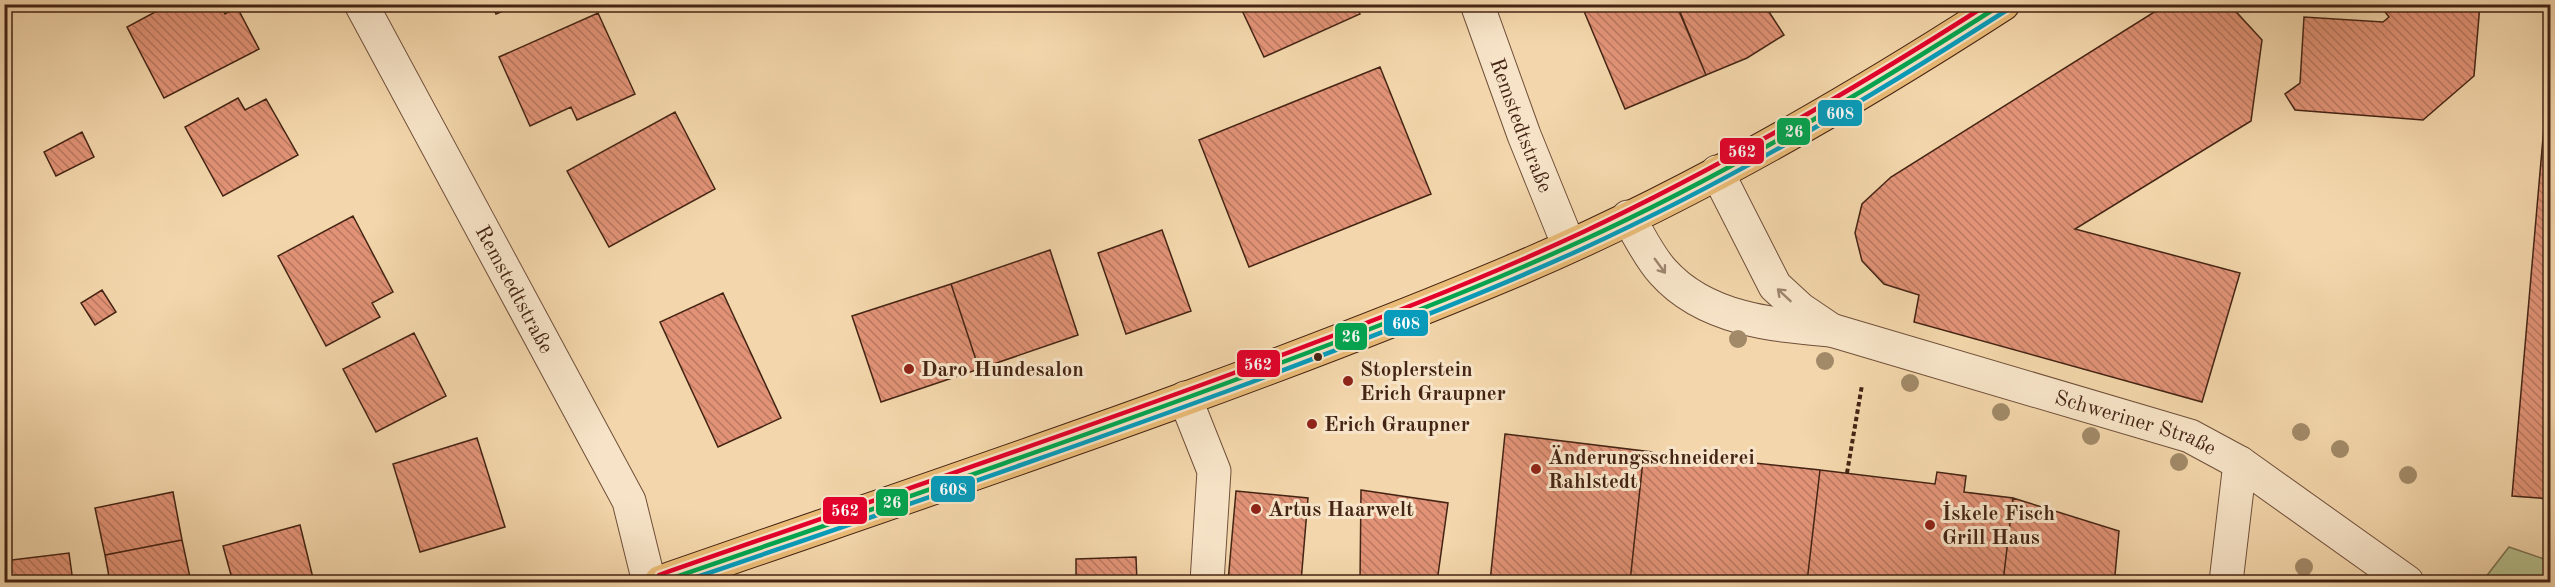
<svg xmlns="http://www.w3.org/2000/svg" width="2555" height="587" font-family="'Old Standard TT',serif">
<defs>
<pattern id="building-back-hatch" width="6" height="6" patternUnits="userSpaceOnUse" patternTransform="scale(1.5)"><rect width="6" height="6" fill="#e29377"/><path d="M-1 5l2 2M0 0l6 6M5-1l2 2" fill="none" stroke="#b97860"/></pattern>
</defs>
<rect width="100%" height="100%" fill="#f3d6ab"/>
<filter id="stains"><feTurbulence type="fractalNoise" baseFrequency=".00333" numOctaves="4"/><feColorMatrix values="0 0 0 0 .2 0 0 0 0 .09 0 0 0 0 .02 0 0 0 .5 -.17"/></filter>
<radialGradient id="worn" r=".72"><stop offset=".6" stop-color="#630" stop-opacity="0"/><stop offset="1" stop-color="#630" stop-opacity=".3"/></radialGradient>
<!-- park -->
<path fill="#b5bf8d" stroke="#7c7250" stroke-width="1.5" d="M2509,547l41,14v21h-60l-5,-4z"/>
<!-- building -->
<path fill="url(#building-back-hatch)" stroke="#442414" stroke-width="1.5" d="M170,4h50l5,10 12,-7 22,42 -95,49 -37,-71z
M492,4h28l-24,10z
M1239,4h116l5,10 -96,43z
M1581,4h95l30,71 -81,34z
M1682,4h82l20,31 -37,23 -41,17 -28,-68z
M2167,4h62l33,36 -11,81 -176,108 165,44 -38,129 -288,-80 5,-27 -35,-11 -22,-23 -7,-28 7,-29 29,-27z
M2379,4h101l-6,72 -51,44 -128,-10 -10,-16 15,-11 4,-66 79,5 6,-5z
M598,13l37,81 -58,26 -6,-13 -41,19 -31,-69z
M2550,57v442l-38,-3z
M1380,67l51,127 -182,73 -50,-127z
M238,98l7,12 21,-11 32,56 -75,41 -38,-69z
M675,112l40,77 -106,58 -42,-76z
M82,132l12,25 -38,19 -12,-24z
M353,216l40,76 -21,11 8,14 -54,29 -48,-90z
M1162,230l29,81 -65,23 -28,-81z
M1050,250l28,85 -99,34 -28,-85z
M951,284l28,85 -98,33 -29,-86z
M102,290l14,22 -21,13 -14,-22z
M723,293l58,125 -63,29 -58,-125z
M414,333l32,63 -70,36 -33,-63z
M1505,434l139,17 -14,131h-140z
M477,438l28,89 -85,25 -27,-88z
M1644,451l176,19 -13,112h-177z
M1820,470l115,14 2,-12 29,4 -2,16 49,6 -10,84h-196z
M1361,490l87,13 -11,79h-77z
M1236,491l72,7 -7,84h-73z
M173,492l9,48 -77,15 -10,-47z
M2013,498l106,33 -4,44 50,5 -1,2h-161z
M300,525l14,57h-81l-10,-36z
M182,540l9,42h-81l-5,-27z
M69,553l4,29h-69v-21z
M1136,557l1,25h-61v-23z
M984,577l59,4v1h-59z"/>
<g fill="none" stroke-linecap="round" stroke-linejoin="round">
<!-- minor casing -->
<g stroke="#70503a" stroke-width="35">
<g id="minor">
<path id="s1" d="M361,4l268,497 20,81"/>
<path id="s2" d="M1477,4l47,131 45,111"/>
<path d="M1717,172l58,114 25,23 31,21"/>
<path id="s3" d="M1628,217c11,18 21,40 35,55 42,47 109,53 168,58l359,106 50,27 167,119"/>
<path d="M1185,398l29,73 -7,111"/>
<path d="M2226,582l14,-119"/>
</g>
</g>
<!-- major casing -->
<g stroke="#442414" stroke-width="35">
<path id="major" d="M661,582c287,-100 577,-195 857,-313 168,-71 332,-166 485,-265"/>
</g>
<!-- path -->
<path stroke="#442414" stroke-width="4" stroke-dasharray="4.5 3" stroke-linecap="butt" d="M1847,473l15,-88"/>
<!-- minor -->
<use href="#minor" stroke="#f7e4c8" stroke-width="33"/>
<!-- major -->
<use href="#major" stroke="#eabb76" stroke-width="33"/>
<!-- bus-1 casing -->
<g stroke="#f7e4c8" stroke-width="9">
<path id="bus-1" d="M661,582c197,-68 395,-135 590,-208 110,-41 221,-83 328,-132 147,-67 287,-151 423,-238"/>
</g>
<!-- bus-2 casing -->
<g stroke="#f7e4c8" stroke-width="9">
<path id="bus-2" d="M682,582c191,-65 381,-130 570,-200 111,-42 222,-84 330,-133 148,-68 288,-151 425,-239"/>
</g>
<!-- bus-3 casing -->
<g stroke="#f7e4c8" stroke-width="9">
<path id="bus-3" d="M659,575c197,-69 395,-135 591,-208 112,-42 224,-84 331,-134 142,-67 276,-145 407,-229"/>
</g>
<!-- bus-1 -->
<use href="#bus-1" stroke="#00a651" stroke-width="4.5"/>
<!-- bus-2 -->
<use href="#bus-2" stroke="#079cbb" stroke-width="4.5"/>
<!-- bus-3 -->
<use href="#bus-3" stroke="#e4002b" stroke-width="4.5"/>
</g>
<!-- trees -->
<g fill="#a28a68">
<circle cx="1738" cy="339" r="9"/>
<circle cx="1825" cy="361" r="9"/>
<circle cx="1910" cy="383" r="9"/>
<circle cx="2001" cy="412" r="9"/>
<circle cx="2301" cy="432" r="9"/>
<circle cx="2091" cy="436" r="9"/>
<circle cx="2340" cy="449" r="9"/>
<circle cx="2179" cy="462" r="9"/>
<circle cx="2408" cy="475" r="9"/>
<circle cx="2304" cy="567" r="9"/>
</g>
<!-- one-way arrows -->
<defs><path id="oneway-shaft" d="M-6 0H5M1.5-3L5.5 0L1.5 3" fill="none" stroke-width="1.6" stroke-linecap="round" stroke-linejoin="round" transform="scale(1.5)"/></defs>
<g stroke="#9e846e">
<use href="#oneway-shaft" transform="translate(1660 266) rotate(54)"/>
<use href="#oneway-shaft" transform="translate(1784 295) rotate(-137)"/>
</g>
<!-- markers -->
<circle fill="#442414" stroke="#f7e4c8" stroke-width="2" cx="1318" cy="357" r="5"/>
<g fill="#8f2418" stroke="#f7e4c8" stroke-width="2">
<circle cx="909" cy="369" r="6"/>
<circle cx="1348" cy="381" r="6"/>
<circle cx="1312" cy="424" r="6"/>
<circle cx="1536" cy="469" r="6"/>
<circle cx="1256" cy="509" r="6"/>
<circle cx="1930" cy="525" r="6"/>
</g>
<g text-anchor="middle" stroke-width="6" stroke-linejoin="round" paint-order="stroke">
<!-- street labels -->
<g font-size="21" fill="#442414" stroke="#f7e4c8">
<text dy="7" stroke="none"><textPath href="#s2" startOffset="129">Remstedtstraße</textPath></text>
<text dy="7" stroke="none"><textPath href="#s1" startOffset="324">Remstedtstraße</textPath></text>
<text dy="7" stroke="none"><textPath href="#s3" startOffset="566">Schweriner Straße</textPath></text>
</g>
<!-- poi labels -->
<g font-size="21" font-weight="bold" fill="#442414" stroke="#f7e4c8" text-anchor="start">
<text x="921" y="376">Daro Hundesalon</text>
<text x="1360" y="376">Stoplerstein<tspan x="1360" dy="24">Erich Graupner</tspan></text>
<text x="1324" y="431">Erich Graupner</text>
<text x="1548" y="464">Änderungsschneiderei<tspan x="1548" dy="24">Rahlstedt</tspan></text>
<text x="1268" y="516">Artus Haarwelt</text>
<text x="1942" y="520">İskele Fisch<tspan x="1942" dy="24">Grill Haus</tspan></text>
</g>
</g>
<g stroke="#f7e4c8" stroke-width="2">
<rect x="1817" y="99" width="46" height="28" rx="6" fill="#079cbb"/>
<rect x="1776" y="117" width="35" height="29" rx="6" fill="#00a651"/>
<rect x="1719" y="137" width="46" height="28" rx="6" fill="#e4002b"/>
<rect x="1383" y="309" width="46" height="28" rx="6" fill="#079cbb"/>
<rect x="1334" y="322" width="34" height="29" rx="6" fill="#00a651"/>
<rect x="1236" y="349" width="45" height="29" rx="6" fill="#e4002b"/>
<rect x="930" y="475" width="46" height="28" rx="6" fill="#079cbb"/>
<rect x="875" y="488" width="34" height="29" rx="6" fill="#00a651"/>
<rect x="822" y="496" width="46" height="29" rx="6" fill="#e4002b"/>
</g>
<g font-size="16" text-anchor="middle" font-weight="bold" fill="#fff">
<text x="1840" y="119">608</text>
<text x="1794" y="137">26</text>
<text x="1742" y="157">562</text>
<text x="1406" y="329">608</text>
<text x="1351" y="342">26</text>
<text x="1258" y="370">562</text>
<text x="953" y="495">608</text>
<text x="892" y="508">26</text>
<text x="845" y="516">562</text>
</g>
<!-- margin -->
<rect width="2555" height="587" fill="none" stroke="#f3d6ab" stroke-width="24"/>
<rect x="6" y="6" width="2543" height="575" fill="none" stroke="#442414" stroke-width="3"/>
<rect x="12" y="12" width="2531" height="563" fill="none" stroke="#442414" stroke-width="1.5"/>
<rect width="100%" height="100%" filter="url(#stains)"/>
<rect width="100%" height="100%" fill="url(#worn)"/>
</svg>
